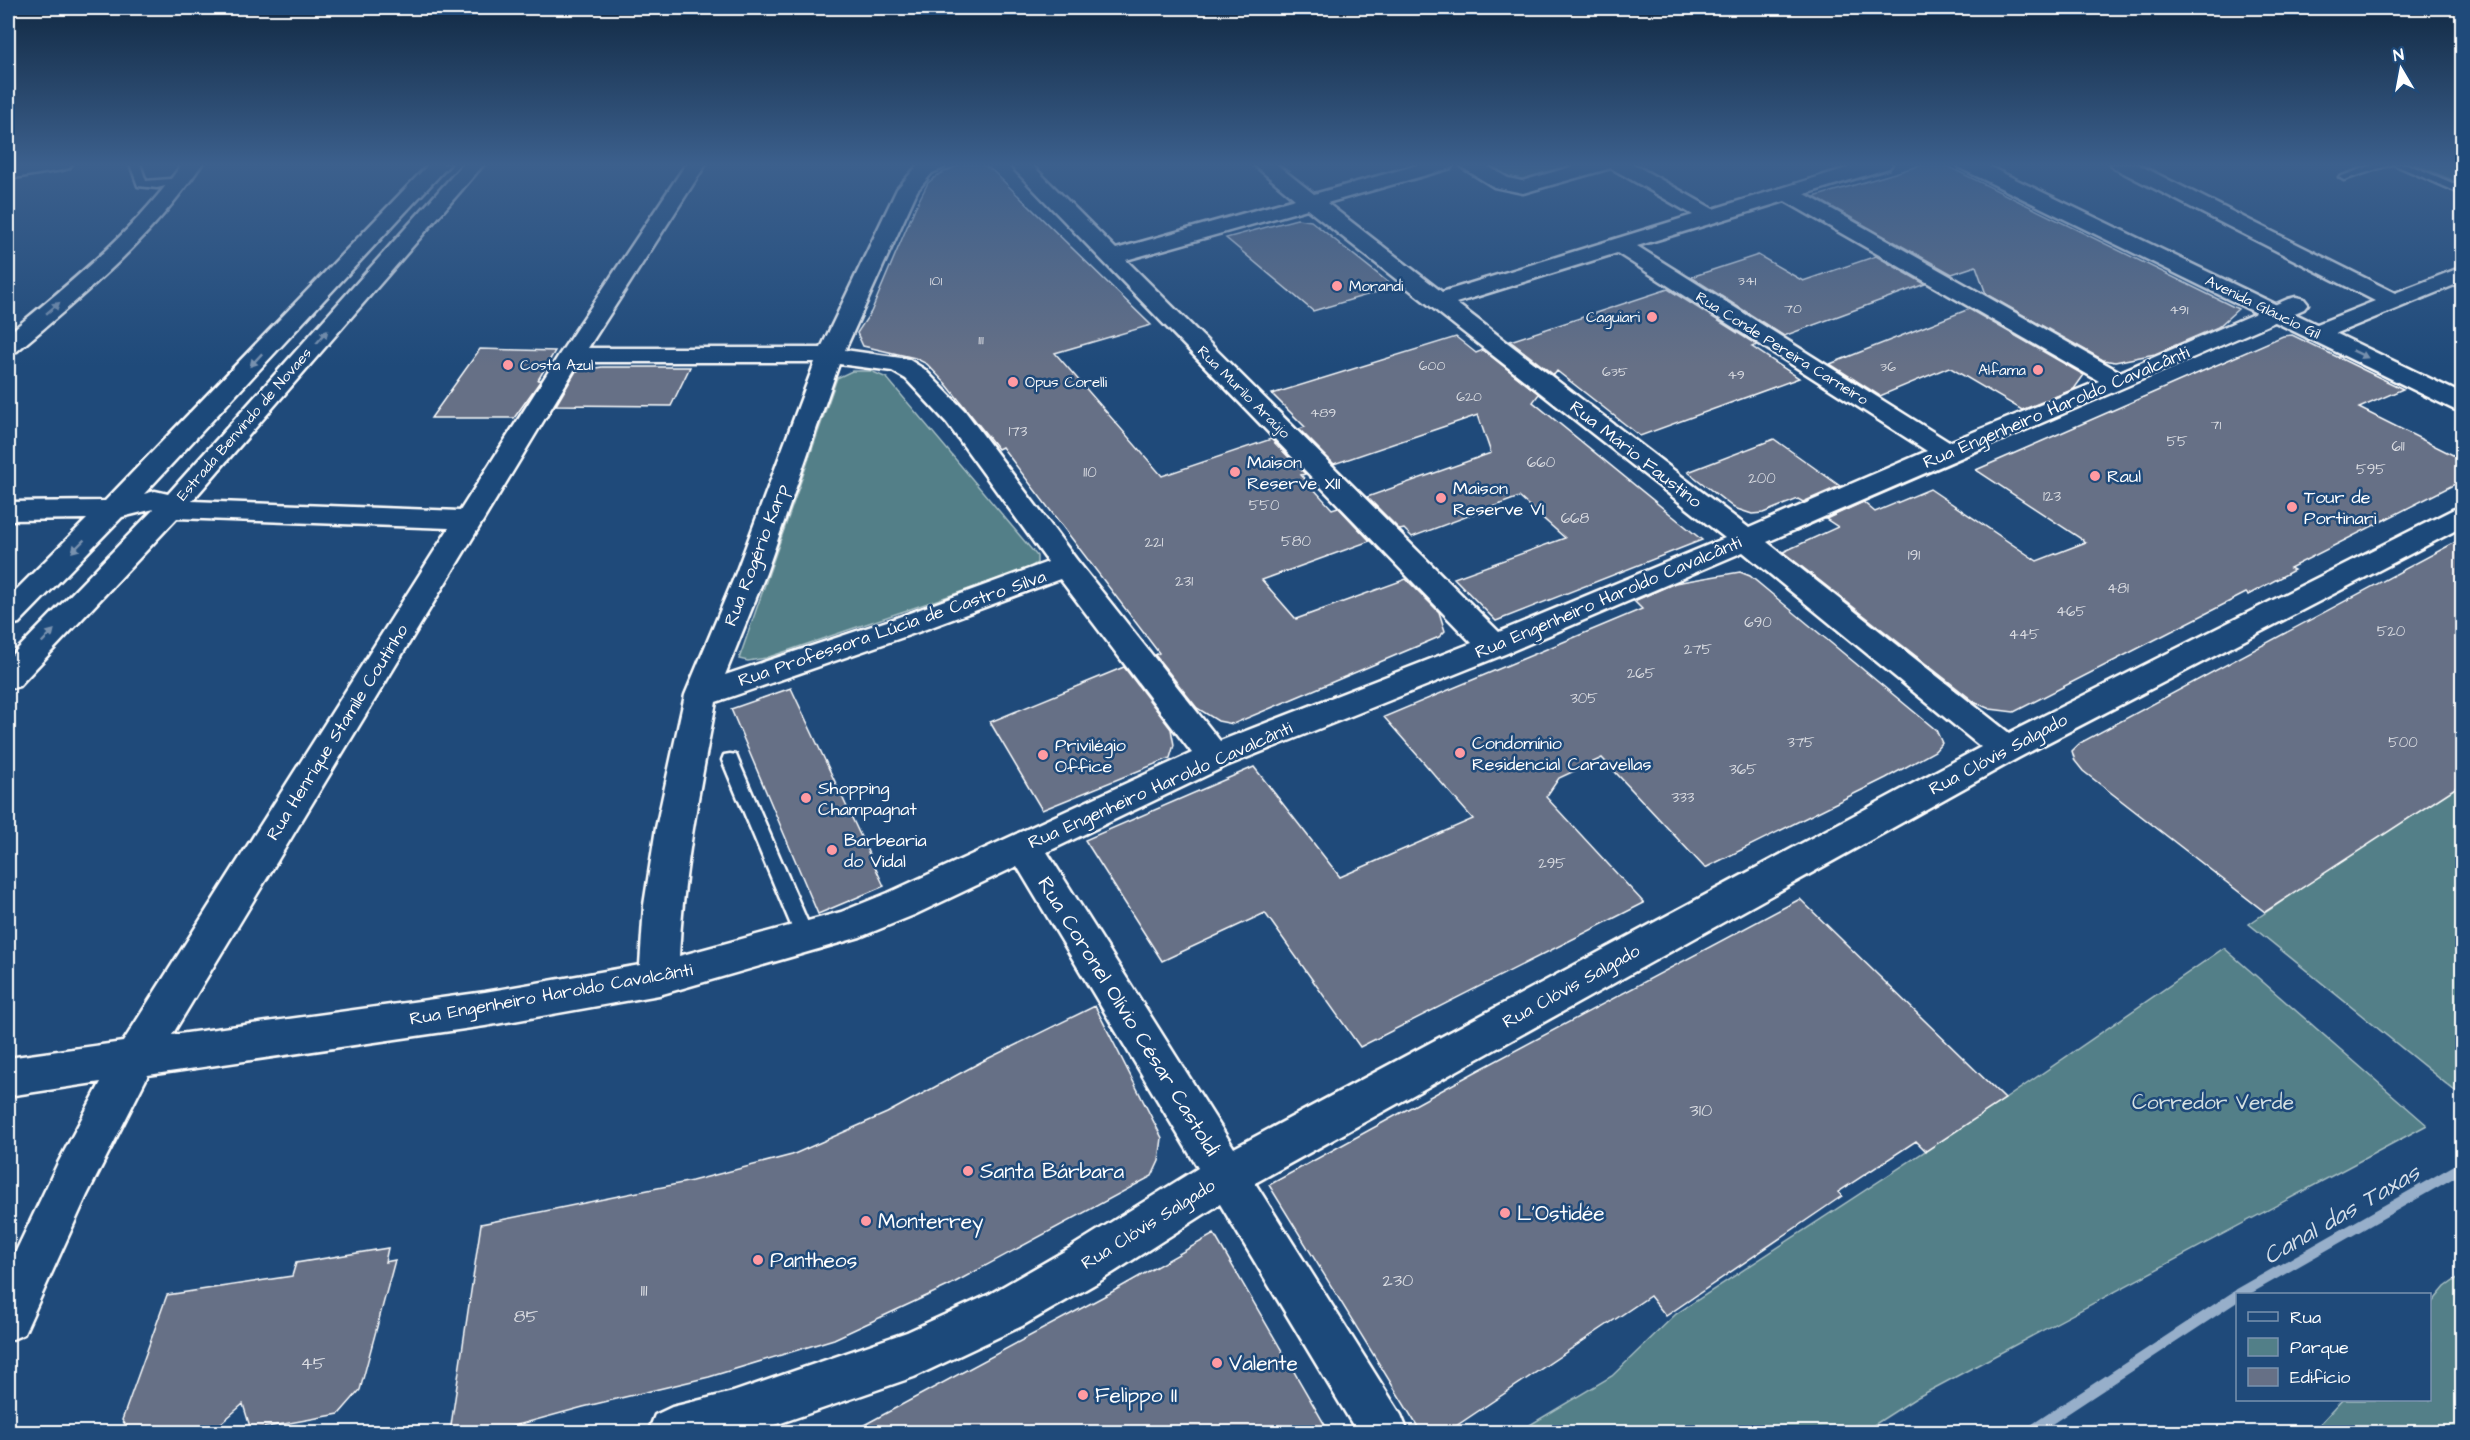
<svg xmlns="http://www.w3.org/2000/svg" width="2470" height="1440" font-family="'Architects Daughter',sans-serif">
<rect width="100%" height="100%" fill="#1f4a7a"/>
<filter id="ink" filterUnits="userSpaceOnUse"><feTurbulence type="fractalNoise" baseFrequency=".0167" numOctaves="2"/><feDisplacementMap in="SourceGraphic" scale="12" xChannelSelector="R" yChannelSelector="G"/><feConvolveMatrix kernelMatrix="1 2 1 2 8 2 1 2 1" color-interpolation-filters="sRGB"/></filter>
<g filter="url(#ink)">
<!-- green -->
<path fill="#527f88" stroke="#a8bfc4" stroke-width="1.5" d="M1480,164h102c-20,6 -54,21 -73,16 -10,-3 -20,-11 -29,-16z
M2414,164h48v15l-7,2z
M852,371h19l16,7 150,178v7l-12,7 -259,88 -18,3 -9,-2 98,-281z
M2462,783v311l-2,1 -211,-171 80,-55z
M2224,948l203,177 -511,273 -53,34h-345l94,-56 64,-62 329,-215z
M2462,1275v157h-154l12,-8 22,-24h88v-95l15,-18z"/>
<g fill="none" stroke-linecap="round" stroke-linejoin="round">
<!-- stream -->
<path stroke="#97afca" stroke-width="11" d="M2239,1294l223,-127
M2030,1432l208,-137"/>
</g>
<!-- building -->
<path fill="#667086" stroke="#fff" stroke-width="1.5" d="M961,164h21l11,7 158,154 -96,28 107,123 109,-37 34,35 -4,1 31,34 6,-2 32,34 -108,39 34,39 110,-40 33,33 6,19 -6,6 -206,87 -15,-3 -21,-13 -42,-53 4,-2 -157,-206 -4,2 -51,-64 -20,-21 -12,-6 -52,-12 -6,-13 14,-21 44,-104 13,-25 10,-8z
M1925,164h18l295,145 -20,18 -63,27 -40,8 -12,-2 -117,-66 -10,-28 -24,8 -138,-77z
M1297,219l14,2 83,66 -81,24 -87,-73z
M1758,255l45,26 73,-25 49,28 -141,52 -93,-59z
M1668,289l89,56 -5,2 47,31 -159,58 -83,-65 -3,4 -44,-34z
M1969,309l115,66 -10,14 -52,21 -73,-43 -69,29 -50,-32z
M2292,335l111,54 -44,19 104,52v20l-173,88 4,2 -46,25 -2,-2 -232,119 -24,-3 -14,-6 -193,-151 55,-25 -12,-8 37,-17 12,10 55,-23 107,72 49,-19 -110,-72 307,-134z
M1456,337l20,16 7,-3 56,44 -6,8 169,138 -206,81 -42,-43 111,-40 -46,-41 -107,40 -8,-8 -4,1 -33,-33 124,-44 -13,-38 -144,49 -35,-35 6,-2 -33,-33z
M480,349l75,2 -17,29h3l-27,38h-83z
M602,367h88l-19,39 -115,-1 20,-34z
M1774,439l66,47 -37,16 -5,-3 -35,14 -11,1 -18,-6 -46,-36z
M2463,538v245l-198,129 -182,-141 -8,-10 -3,-10 8,-8z
M1740,572l10,4 186,154 6,13 -7,8 -49,27 -181,90 -103,-110 -43,20 -13,19 98,106 -284,144 -95,-134 -103,48 -77,-121 169,-73 86,110 133,-58 -89,-102 258,-108 -8,-8 41,-18z
M1124,667l47,62 3,16 -4,13 -128,52 -52,-88z
M791,688l93,198 -66,28 -87,-205z
M1800,899l205,200 -79,52 -10,-10 -78,51 4,4 -176,120 -16,-20 -203,136h-26l-152,-247 208,-114z
M1095,1006l67,132 -3,23 -7,15 -204,110 -114,53 -125,38 -126,30 -91,25h-42l31,-208 211,-43 100,-26 95,-42 94,-51z
M1214,1234l115,198h-478l259,-139z
M388,1248l-3,14 10,-2 -35,130 -21,24 -88,16 -8,-26 -32,28h-80l-9,-12 45,-125 125,-19 4,-13z"/>
<g fill="none" stroke-linecap="round" stroke-linejoin="round">
<!-- service casing -->
<g stroke="#fff" stroke-width="5">
<path id="service" d="M130,164h10l6,17 35,-3 5,3 -29,7 -19,-2z
M2376,164h16l-48,16 -5,-3z
M2393,164h14l55,23v7z
M730,754l6,1 2,5 76,177 -2,6 -7,2 -7,-2 -2,-6 -74,-177 2,-5z"/>
</g>
<!-- minor casing -->
<g stroke="#fff" stroke-width="5">
<path id="minor" d="M182,164h20c-52,76 -116,129 -185,187l-9,2v-19c63,-52 126,-102 174,-170z
M429,164h21l-306,330 11,-3 13,3 295,-330h21l-292,337 268,10 99,-156 127,-191h20l-118,184h233l76,-159 21,-24 29,-1 -3,4 -12,5 -15,18 -72,159 63,9 16,10 41,42 111,148 144,182 252,-98 -463,-479h22l85,85 179,-50 -42,-35h23l38,30 107,-30h33l-3,4 -124,35 115,89 251,-77 -82,-47 -88,25 -29,-6 -31,-19 -3,-4h24l24,14 14,3 59,-17h52l80,45 147,-45h32l-3,4 -84,26 315,178 168,-73 8,-2 8,2 4,5 -4,5c-178,79 -359,154 -537,233l242,191 443,-223 10,-3v20l-444,231 -763,425 146,232 7,17h-51l-137,-228 -120,77 -78,45 -108,51 -159,55h-107l7,-17 17,-8 61,-15 174,-60 83,-38 78,-45 130,-81 -181,-302 -103,49 -54,22 -201,58 -174,31 -337,49 -61,120 -63,139 -16,7v-73l49,-103 44,-83 -93,14v-38l115,-16 326,-514 -272,-10 -158,168 -11,3v-30l146,-150 -32,8 -103,106 -11,3v-28l79,-79 -79,1v-18l97,-1zM1785,201l314,180 -150,61 -312,-196zM1307,209l418,329 -226,94 -373,-372zM1617,253l310,198 -178,77 -293,-225zM579,362h236l-79,211 -51,122 -29,133 -12,77 -4,60 -155,27 -313,43zM839,364l53,7 14,8 41,44 101,139 -152,56 -171,57 41,-102zM1743,552l238,195 -747,401 -187,-296 179,-86 279,-112zM1060,579l132,174 -304,140 -47,19 -162,44c4,-86 21,-169 37,-254l202,-70z
M2111,164h26l258,129 67,-26v15l-137,56 -9,2 -9,-2 -3,-5 3,-5 68,-27 -261,-133z"/>
</g>
<!-- tertiary casing -->
<g stroke="#fff" stroke-width="5">
<path id="tertiary" d="M24,164h48l-3,4 -7,2 -54,9v-12z
M1957,164h27l478,230v18l-9,-3 -493,-241z"/>
</g>
<!-- service -->
<use href="#service" fill="#1f4a7a" fill-rule="evenodd"/>
<!-- minor -->
<use href="#minor" fill="#1f4a7a" fill-rule="evenodd"/>
<!-- tertiary -->
<use href="#tertiary" fill="#1f4a7a" fill-rule="evenodd"/>
</g>
<!-- one-way arrows -->
<defs><path id="oneway-solid" d="M-6-.8H1V-3.2L6.5 0L1 3.2V.8H-6Z" transform="scale(1.5)"/></defs>
<g fill="#7992af">
<use href="#oneway-solid" transform="translate(53 308) rotate(-40)"/>
<use href="#oneway-solid" transform="translate(322 337) rotate(-49)"/>
<use href="#oneway-solid" transform="translate(2360 354) rotate(26)"/>
<use href="#oneway-solid" transform="translate(256 360) rotate(133)"/>
<use href="#oneway-solid" transform="translate(78 546) rotate(135)"/>
<use href="#oneway-solid" transform="translate(48 636) rotate(-46)"/>
</g>
</g>
<!-- sky -->
<linearGradient id="sky" x2="0" y2="1"><stop stop-color="#112943"/><stop offset="0.45" stop-color="#3c608d"/><stop offset="1" stop-color="#3c608d" stop-opacity="0"/></linearGradient>
<rect width="2470" height="366" fill="url(#sky)"/>
<!-- markers -->
<g fill="#ff9aa2" stroke="#1f4a7a" stroke-width="2">
<circle cx="1337" cy="286" r="6"/>
<circle cx="1652" cy="317" r="6"/>
<circle cx="508" cy="365" r="6"/>
<circle cx="2038" cy="370" r="6"/>
<circle cx="1013" cy="382" r="6"/>
<circle cx="1235" cy="472" r="6"/>
<circle cx="2095" cy="476" r="6"/>
<circle cx="1441" cy="498" r="6"/>
<circle cx="2292" cy="507" r="6"/>
<circle cx="1460" cy="753" r="6"/>
<circle cx="1043" cy="755" r="6"/>
<circle cx="806" cy="798" r="6"/>
<circle cx="832" cy="850" r="6"/>
<circle cx="968" cy="1171" r="6"/>
<circle cx="1505" cy="1213" r="6"/>
<circle cx="866" cy="1221" r="6"/>
<circle cx="758" cy="1260" r="6"/>
<circle cx="1217" cy="1363" r="6"/>
<circle cx="1083" cy="1395" r="6"/>
</g>
<g text-anchor="middle" stroke-width="5" stroke-linejoin="round" paint-order="stroke">
<!-- far-number labels -->
<g font-size="14" fill="#d9dbe1">
<text x="936" y="285">101</text>
<text x="1747" y="285">341</text>
<text x="1793" y="313">70</text>
<text x="2179" y="314">491</text>
<text x="981" y="344">111</text>
<text x="1432" y="370">600</text>
<text x="1888" y="371">36</text>
<text x="1615" y="376">635</text>
<text x="1736" y="379">49</text>
<text x="1469" y="401">620</text>
<text x="1323" y="417">489</text>
<text x="2216" y="429">71</text>
</g>
<!-- far-poi labels -->
<g font-size="15" fill="#fff" stroke="#1f4a7a" text-anchor="start">
<text x="1349" y="291">Morandi</text>
<text x="1640" y="322" text-anchor="end">Caguiari</text>
<text x="520" y="370">Costa Azul</text>
<text x="2026" y="375" text-anchor="end">Alfama</text>
<text x="1025" y="387">Opus Corelli</text>
</g>
<!-- far-street labels -->
<g font-size="15" fill="#fff" stroke="#1f4a7a">
<text transform="translate(2263 307) rotate(26)" y="5">Avenida Gláucio Gil</text>
<text transform="translate(1782 348) rotate(32)" y="5">Rua Conde Pereira Carneiro</text>
<text transform="translate(1244 392) rotate(45)" y="5">Rua Murilo Araújo</text>
<text transform="translate(244 424) rotate(-49)" y="5">Estrada Benvindo de Novaes</text>
</g>
<!-- number labels -->
<g font-size="15" fill="#d9dbe1">
<text x="1018" y="436">173</text>
<text x="2177" y="446">55</text>
<text x="2398" y="451">611</text>
<text x="1541" y="467">660</text>
<text x="2371" y="474">595</text>
<text x="1090" y="477">110</text>
<text x="1762" y="483">200</text>
<text x="2052" y="501">123</text>
<text x="1264" y="510">550</text>
<text x="1575" y="523">668</text>
<text x="1296" y="546">580</text>
<text x="1154" y="547">221</text>
<text x="1914" y="560">191</text>
<text x="1184" y="586">231</text>
<text x="2118" y="593">481</text>
<text x="2071" y="616">465</text>
<text x="1758" y="627">690</text>
<text x="2391" y="636">520</text>
<text x="2024" y="639">445</text>
<text x="1698" y="654">275</text>
<text x="1641" y="678">265</text>
<text x="1584" y="703">305</text>
<text x="1801" y="747">375</text>
<text x="2403" y="747">500</text>
<text x="1743" y="774">365</text>
<text x="1683" y="802">333</text>
<text x="1552" y="868">295</text>
</g>
<!-- street labels -->
<g font-size="18" fill="#fff" stroke="#1f4a7a">
<text transform="translate(2056 407) rotate(-23)" y="6">Rua Engenheiro Haroldo Cavalcânti</text>
<text transform="translate(1636 454) rotate(38)" y="6">Rua Mário Faustino</text>
<text transform="translate(756 555) rotate(-69)" y="6">Rua Rogério Karp</text>
<text transform="translate(1608 597) rotate(-23)" y="6">Rua Engenheiro Haroldo Cavalcânti</text>
<text transform="translate(892 628) rotate(-19)" y="6">Rua Professora Lúcia de Castro Silva</text>
<text transform="translate(337 732) rotate(-58)" y="6">Rua Henrique Stamile Coutinho</text>
<text transform="translate(1998 754) rotate(-28)" y="6">Rua Clóvis Salgado</text>
<text transform="translate(1160 785) rotate(-24)" y="6">Rua Engenheiro Haroldo Cavalcânti</text>
<text transform="translate(1571 986) rotate(-29)" y="6">Rua Clóvis Salgado</text>
<text transform="translate(551 994) rotate(-10)" y="6">Rua Engenheiro Haroldo Cavalcânti</text>
<text transform="translate(1148 1224) rotate(-32)" y="6">Rua Clóvis Salgado</text>
</g>
<!-- poi labels -->
<g font-size="18" fill="#fff" stroke="#1f4a7a" text-anchor="start">
<text x="1247" y="468">Maison<tspan x="1247" dy="21">Reserve XII</tspan></text>
<text x="2107" y="482">Raul</text>
<text x="1453" y="494">Maison<tspan x="1453" dy="21">Reserve VI</tspan></text>
<text x="2304" y="503">Tour de<tspan x="2304" dy="21">Portinari</tspan></text>
<text x="1472" y="749">Condomínio<tspan x="1472" dy="21">Residencial Caravellas</tspan></text>
<text x="1055" y="751">Privilégio<tspan x="1055" dy="21">Office</tspan></text>
<text x="818" y="794">Shopping<tspan x="818" dy="21">Champagnat</tspan></text>
<text x="844" y="846">Barbearia<tspan x="844" dy="21">do Vidal</tspan></text>
</g>
<!-- near-number labels -->
<g font-size="18" fill="#d9dbe1">
<text x="1701" y="1116">310</text>
<text x="1398" y="1286">230</text>
<text x="644" y="1296">111</text>
<text x="526" y="1322">85</text>
<text x="313" y="1369">45</text>
</g>
<!-- near-street labels -->
<g font-size="21" fill="#fff" stroke="#1f4a7a">
<text transform="translate(1129 1016) rotate(58)" y="7">Rua Coronel Olívio César Castoldi</text>
</g>
<!-- near-park labels -->
<g font-size="21" fill="#d4dfe1" stroke="#1f4a7a">
<text x="2213" y="1109">Corredor Verde</text>
</g>
<!-- near-poi labels -->
<g font-size="21" fill="#fff" stroke="#1f4a7a" text-anchor="start">
<text x="980" y="1178">Santa Bárbara</text>
<text x="1517" y="1220">L'Ostidée</text>
<text x="878" y="1228">Monterrey</text>
<text x="770" y="1267">Pantheos</text>
<text x="1229" y="1370">Valente</text>
<text x="1095" y="1402">Felippo II</text>
</g>
<!-- near-water labels -->
<g font-size="24" font-style="italic" fill="#d4dee9" stroke="#1f4a7a">
<text transform="translate(2341 1214) rotate(-30)" y="8">Canal das Taxas</text>
</g>
</g>
<!-- margin -->
<rect width="2470" height="1440" fill="none" stroke="#1f4a7a" stroke-width="30"/>
<rect x="15" y="15" width="2440" height="1410" fill="none" stroke="#fff" stroke-width="2" filter="url(#ink)"/>
<!-- legend -->
<rect x="2236" y="1293" width="195" height="108" fill="#1f4a7a" stroke="#7992af" stroke-width="1.5"/>
<rect x="2248" y="1312" width="30" height="9" fill="#1f4a7a" stroke="#7992af" stroke-width="1.5"/>
<text x="2290" y="1323" font-size="18" fill="#ffffff">Rua</text>
<rect x="2248" y="1338" width="30" height="18" fill="#527f88" stroke="#7992af" stroke-width="1.5"/>
<text x="2290" y="1353" font-size="18" fill="#ffffff">Parque</text>
<rect x="2248" y="1368" width="30" height="18" fill="#667086" stroke="#7992af" stroke-width="1.5"/>
<text x="2290" y="1383" font-size="18" fill="#ffffff">Edifício</text>
<!-- north arrow -->
<g transform="translate(2401 69) rotate(350)" stroke="#1f4a7a" stroke-width="4.5" paint-order="stroke">
<path d="M0-4.5L10 22L0 15L-10 22Z" fill="#ffffff"/>
<text y="-9" font-size="16" font-weight="bold" text-anchor="middle" fill="#ffffff">N</text>
</g>
</svg>
